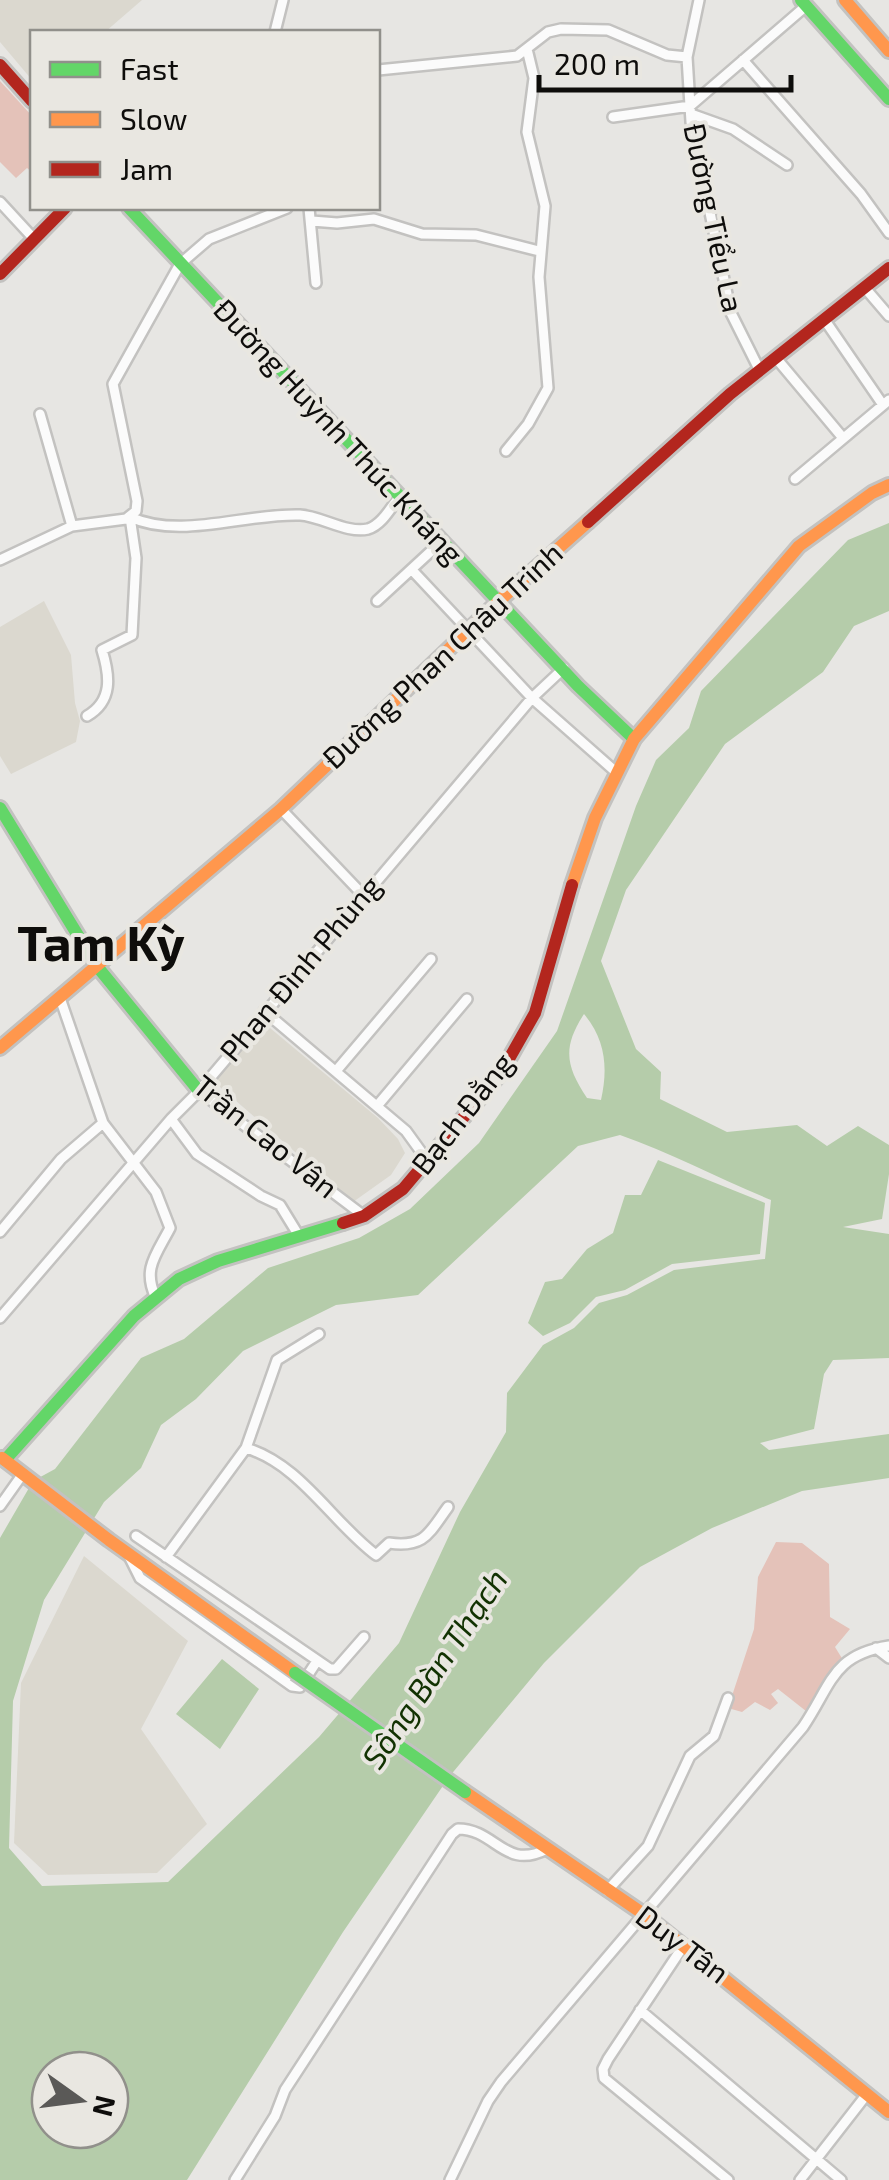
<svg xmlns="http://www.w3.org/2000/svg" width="889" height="2180" font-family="'Exo 2',sans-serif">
<rect width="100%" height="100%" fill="#e7e6e3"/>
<!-- built -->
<path fill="#dbd8cf" d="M0,0h142l-37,32h-73v48l-32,-38z
M44,601l27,54 4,48 5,18 -4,21 -65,32 -11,-18v-129z
M264,1023l114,95 20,21 7,14 -14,22 -38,27 -140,-121z
M84,1556l104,85 -47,88 66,95 -50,49 -109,2 -34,-32 7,-160z"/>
<!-- green -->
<path fill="#e4c2b9" d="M0,81l32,35v56l-5,-4 -11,10 -16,-16z
M776,1542l26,1 27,21 1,53 20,12 -15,18 8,13 -32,55 -33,-26 -7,5 7,9 -8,7 -15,-8 -13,10 -14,-4 26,-79 4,-52z"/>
<!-- water -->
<path fill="#b5ccaa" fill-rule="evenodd" d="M889,523v88l-35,15 -31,46 -98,72 -99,146 -25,71 35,88 25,23 -1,27 67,33 70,-7 30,21 31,-20 31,19v29l-7,45 -39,8 46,7v124l-56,2 -9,14 -10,55 -54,14 9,7 120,-16v44l-87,13 -90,37 -72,39 -96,96 -95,114 -106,155 -156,248h-187v-642l33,-57 22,-12 86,-111 43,-19 84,-71 91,-30 51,-29 69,-66 78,-112 79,-225 20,-46 33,-32 12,-37 147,-151zM584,1014c22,26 24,55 17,86l-14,-2c-21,-32 -25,-50 -3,-84zM620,1135c51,18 100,44 151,65l-6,59 -91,11 -47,25 -28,8 -25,25 -31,17 -36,48 -1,39 -46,80 -61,131 -80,94 -151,145 -126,4 -33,-38 4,-147 31,-101 60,-98 37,-34 20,-43 35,-26 47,-48 93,-46 82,-10 160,-149zM50,2070h60v60h-60z
M658,1160l107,43 -5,51 -88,10 -47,26 -29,7 -26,26 -27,13 -15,-13 17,-41 17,-3 25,-30 26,-16 12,-38h16z
M222,1659l37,30 -39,60 -44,-35z"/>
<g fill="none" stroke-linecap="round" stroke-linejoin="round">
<!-- street casing -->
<g stroke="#c3c2c0" stroke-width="14">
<path id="street" d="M699,0l-12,57 4,65 40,191 29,58
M275,32l8,-32
M743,60l118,134 28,39
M378,70l139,-14 31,-24 13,-3 47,1 59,25 20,2
M691,114l42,15 54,36
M613,117l77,-11 116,-100
M0,202l35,38
M309,208l7,75
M312,221l25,2 37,-4 48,15 54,1 63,16
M865,288l24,28
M824,319l59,86
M776,358l67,80
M40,414l32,112
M506,451l22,-27 20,-36 -9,-111 6,-71 -18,-74 7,-54 -7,-29
M795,479l94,-79
M130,517c51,23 115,-4 170,-2 21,1 47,19 68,14 14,-4 23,-22 32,-33
M0,560l72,-34 54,-7 10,-8 1,-10 -24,-117 67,-120 29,-25 78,-31
M412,570l120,128 84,74
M377,601l65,-60
M87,716c26,-15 23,-40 15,-66l30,-15 4,-77 -6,-41
M281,809l82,86
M60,998l43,125 53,69 14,36c-14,27 -28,41 -14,70
M264,1011l142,120 21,29
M336,1071l95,-112
M199,1091l165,125
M377,1106l90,-107
M171,1119l26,35 64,42 19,9 19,31
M0,1232l61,-73 42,-36
M0,1318l171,-199 28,-28 333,-393 32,-30
M246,1448c54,16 86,74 130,107l13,-12c36,5 40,-10 59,-36
M0,1506l22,-31
M136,1536l194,133h6l28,-32
M129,1556l11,22 152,108 8,1 17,-26
M166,1557l80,-109 31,-88 42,-26
M876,1648l13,10
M607,1891l41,-45 42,-90 24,-20 14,-38
M684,1945l-76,114 -5,10 1,9 124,102
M640,2010l201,170
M235,2180l40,-64 10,-26 167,-256 6,-5c38,0 46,42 89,20
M450,2180l38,-79 13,-19 302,-355c29,-43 29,-72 86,-81
M800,2180l67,-86"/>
</g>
<!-- fast casing -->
<g stroke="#c3c2c0" stroke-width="18">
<path id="fast" d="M801,0l88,99
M129,208l449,478 56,53
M0,808l96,157 103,126
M5,1460l129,-144 45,-37 39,-18 125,-38"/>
</g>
<!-- slow casing -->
<g stroke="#c3c2c0" stroke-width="18">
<path id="slow" d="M845,0l44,51
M572,885l23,-67 39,-79 165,-193 73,-53 17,-8
M0,1048l281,-239 218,-208 89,-79
M2,1458l107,82 186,133
M465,1792l180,123 244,197"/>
</g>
<!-- jam casing -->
<g stroke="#c3c2c0" stroke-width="18">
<path id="jam" d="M0,65l32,36
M0,274l65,-66
M588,522l142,-128 159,-126
M343,1223l21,-7 39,-27 98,-116 34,-60 37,-128"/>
</g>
<!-- street -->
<use href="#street" stroke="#fbfbfb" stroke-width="9"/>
<!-- fast -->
<use href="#fast" stroke="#63d668" stroke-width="12"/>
<!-- slow -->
<use href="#slow" stroke="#ff974d" stroke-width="12"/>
<!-- jam -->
<use href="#jam" stroke="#b3261e" stroke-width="12"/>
<!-- fast-bridge casing -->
<g stroke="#c3c2c0" stroke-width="18" stroke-linecap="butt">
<path id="fast-bridge" d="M295,1673l170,119"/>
</g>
<!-- fast-bridge -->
<use href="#fast-bridge" stroke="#63d668" stroke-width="12"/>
</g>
<g text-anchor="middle" stroke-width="8" stroke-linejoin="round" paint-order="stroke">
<!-- street labels -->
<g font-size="30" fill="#0e0d0b" stroke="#e9e7e1">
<text transform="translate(713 218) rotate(78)" y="10">Đường Tiểu La</text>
<text transform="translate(338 432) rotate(47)" y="10">Đường Huỳnh Thúc Kháng</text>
<text transform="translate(443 656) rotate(-43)" y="10">Đường Phan Châu Trinh</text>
<text transform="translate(301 969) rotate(-50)" y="10">Phan Đình Phùng</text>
<text transform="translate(463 1114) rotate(-52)" y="10">Bạch Đằng</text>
<text transform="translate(265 1137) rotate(39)" y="10">Trần Cao Vân</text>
<text transform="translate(682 1945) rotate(37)" y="10">Duy Tân</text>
</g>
<!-- water labels -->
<g font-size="32" font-style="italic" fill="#123202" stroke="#e9e7e1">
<text transform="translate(435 1669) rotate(-56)" y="11">Sông Bàn Thạch</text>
</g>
<!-- town labels -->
<g font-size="50" font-weight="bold" fill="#0e0d0b" stroke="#e9e7e1">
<text x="101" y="961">Tam Kỳ</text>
</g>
</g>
<!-- legend -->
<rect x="30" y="30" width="350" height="180" fill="#e9e7e1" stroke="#91908b" stroke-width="2.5"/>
<rect x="50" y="62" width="50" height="15" fill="#63d668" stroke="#91908b" stroke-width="2.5"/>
<text x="120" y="80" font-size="30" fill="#0e0d0b">Fast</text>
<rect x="50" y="112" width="50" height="15" fill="#ff974d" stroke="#91908b" stroke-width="2.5"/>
<text x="120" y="130" font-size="30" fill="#0e0d0b">Slow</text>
<rect x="50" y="162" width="50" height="15" fill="#b3261e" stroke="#91908b" stroke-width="2.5"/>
<text x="120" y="180" font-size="30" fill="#0e0d0b">Jam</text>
<!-- north arrow -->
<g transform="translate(80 2100) rotate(104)"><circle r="48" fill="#e9e7e1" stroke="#91908b" stroke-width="2.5"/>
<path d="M0-8L18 38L0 25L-18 38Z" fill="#5a5957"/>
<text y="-15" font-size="28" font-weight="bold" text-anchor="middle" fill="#0e0d0b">N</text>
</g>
<!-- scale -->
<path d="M539 75v15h252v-15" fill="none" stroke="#0e0d0b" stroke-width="5"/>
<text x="554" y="75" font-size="30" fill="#0e0d0b" stroke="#e9e7e1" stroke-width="8" paint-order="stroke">200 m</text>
</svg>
